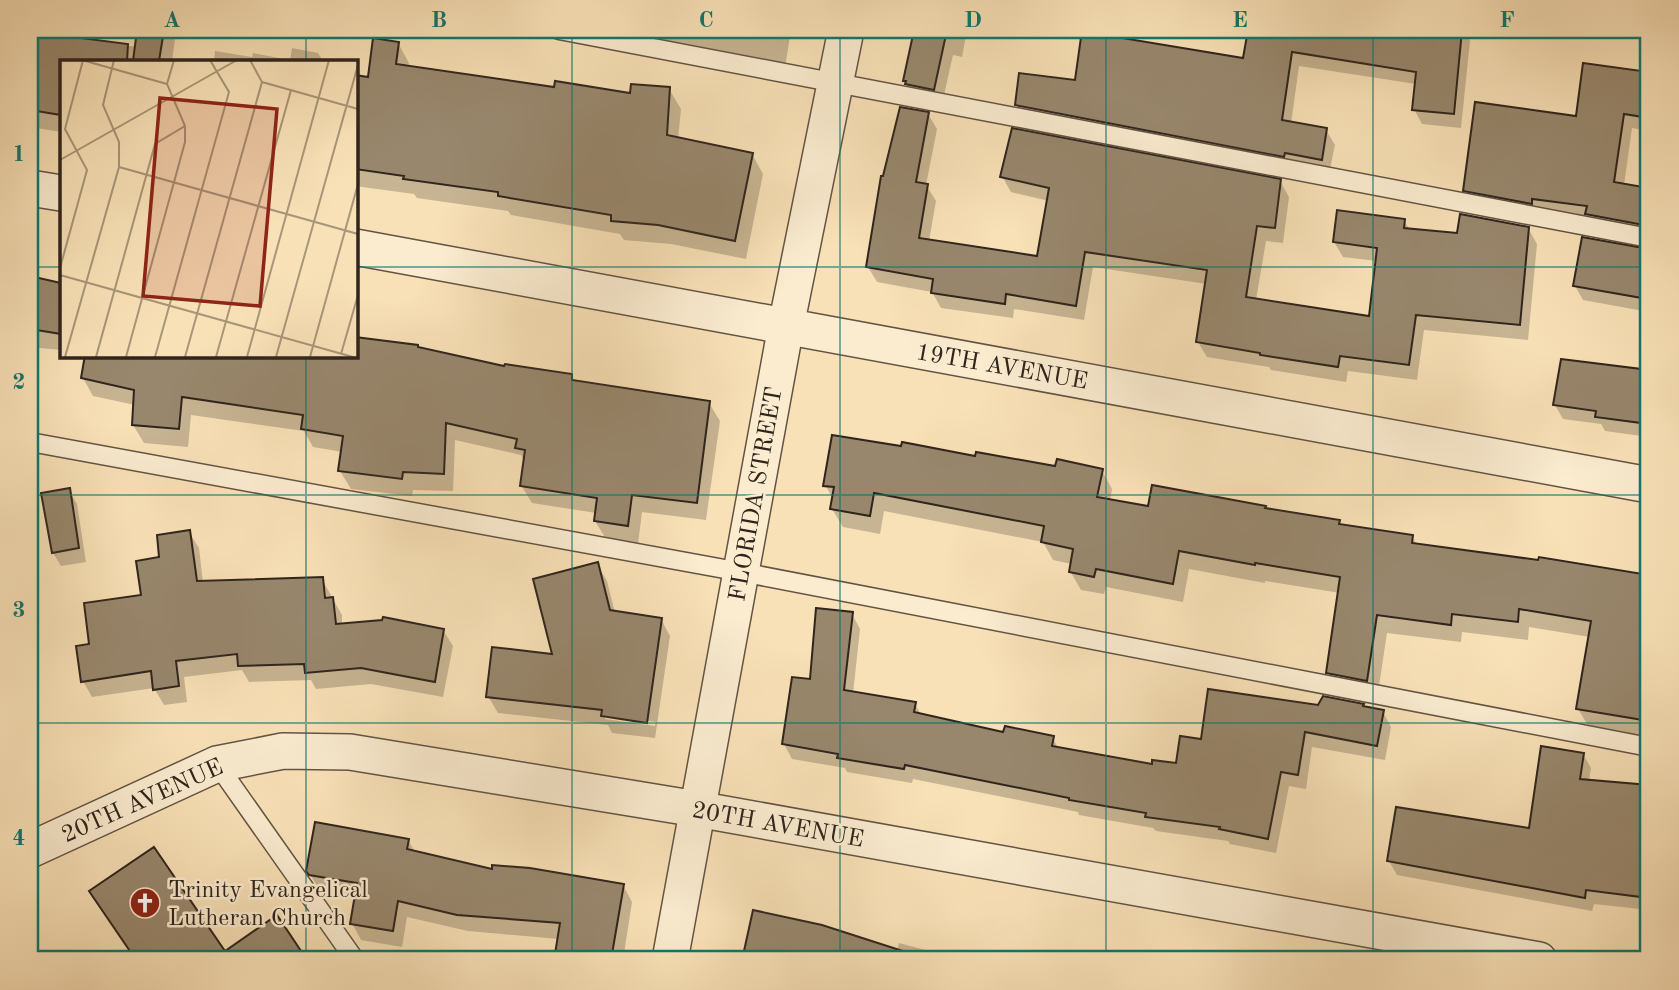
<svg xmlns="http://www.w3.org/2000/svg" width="1679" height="990" font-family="'Old Standard TT',serif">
<rect width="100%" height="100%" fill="#f9e1b7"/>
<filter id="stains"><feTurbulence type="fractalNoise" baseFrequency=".00286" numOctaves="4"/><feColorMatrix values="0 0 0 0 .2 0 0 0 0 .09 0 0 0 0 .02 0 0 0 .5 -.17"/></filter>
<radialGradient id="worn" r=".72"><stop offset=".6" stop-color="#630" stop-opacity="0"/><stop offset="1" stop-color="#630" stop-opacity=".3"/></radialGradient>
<!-- shadow -->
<path fill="#0003" fill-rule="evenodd" d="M30,30h50l-2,9 59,8 2,-17h31l5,9 -3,22h-111v71l-31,-5z
M649,30h142l-6,38 -127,-24z
M909,30h58l-5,27 -9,-2 -11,49 -27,-5 -11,-18 9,-40z
M1084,30h49l-2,12 114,18 4,-30h215l6,11 -9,87 -39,-4 -8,-15 2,-25 -117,-18 -8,58 35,6 9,15 -6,29 -303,-54 -9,-15 60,-23z
M398,43l11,20 -1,4 148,22 76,6 37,-6 12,20 -3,30 74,15 11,20 -17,85 -75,-15 -47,-4 -4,-6 -109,-19 -3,-4 -91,-13 -3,-4 -59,-8v-109l14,2z
M292,48l26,5 5,8h-109l1,-10 37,6 1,-4 37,7z
M1585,65l64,9v57l-17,-3 -8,57 25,5v49l-176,-34 -8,-14 112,-73z
M928,114l9,15 -11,56 10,16 -7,40 110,17 10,-57 -38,-9 -9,-16 278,5 9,16 -6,46 -17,-2 -10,59 114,18 7,-57 -34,-4 -9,-15 70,-21 6,9 49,5 69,-7 9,16 -9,96 -104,-10 -7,50 -69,-9 -2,11 -75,-12 -2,-3 -62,-10 -9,-15 9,-58 -114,-17 -9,53 -70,-11 -1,9 -72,-10 -9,-16 -55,-10 -9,-15z
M1583,239l66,12v61l-66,-12 -8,-14z
M30,278l31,7v65l-31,-3z
M418,349l88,19 65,8 4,6 134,21 11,18 -14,99 -64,-8 -4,32 -32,-5 -11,-18 1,-8 -64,-10 -11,-18 4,-23 -4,-7 -66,-15 -2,51 -40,-1 -1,6 -61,-7 -11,-18 3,-19 -30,-5 -9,-16 -113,-16 -3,32 -44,-4 -11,-18 2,-20 -42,-9 -10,-18z
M1562,361l87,11v65l-44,-6 -4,-7 -38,-5 -8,-14z
M977,458l125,13 10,18 -2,12 39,7 117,2 73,11 2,5 71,11 6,9 231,37v154l-60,-10 -11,-18 12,-72 -61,-10 -1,13 -66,-8 -1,10 -74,-9 -10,66 -38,-8 -11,-18 12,-80 -75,-12v2l-76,-14 -6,33 -77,-15 -2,7 -23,-4 -11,-19 2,-7 -19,-4 -10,-18 -159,-31 -4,23 -37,-7 -11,-18 2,-9 -9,-15z
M69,490l8,14 9,58 -25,4 -8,-13z
M189,532l10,16 4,35 119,-4 20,36v11l101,4 10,16 -10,51 -72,-13 -55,5 -5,-9 -62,2 -7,-12 -58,7 3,25 -23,3 -10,-17 -62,9 -9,-16 8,-36 52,-49 18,-37z
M597,564l10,17 8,32 46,6 9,17 -15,102 -43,-5 -4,-8 -110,-12 -10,-17 67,-40zM605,715l51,7 -1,4 -50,-7z
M852,614l8,15 -7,65 62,10 7,12 83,18 48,4 6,12 94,16 25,-1 24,-24 117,-35 45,2 19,4 8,15 -6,33 -73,-13 -6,42 -17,-3 -13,67 -46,-9 -2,-3 -72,-10 -3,-3 -74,-13 -1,-3 -165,-33 -1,4 -65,-11 -2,-4 -53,-9 -8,-15 27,-63z
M1583,754l8,14 -2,13 60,6v123l-55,-6 -2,7 -195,-36 -8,-14 141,-31z
M408,840l7,12 78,19 130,14 9,17 -9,58h-67l3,-21 -91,-8 -61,-14 -5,30 -41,-7 -9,-17 4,-26 -36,-6 -12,-20z
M91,891l133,62 52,-35 29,42h-170z
M754,912l143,39 2,-8 64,17h-219z
M974,955l25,5h-26z"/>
<!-- building -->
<path fill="#98876d" stroke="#2f251d" stroke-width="2" d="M30,30h36l-1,6 63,8 -1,17h-66v54l-31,-5z
M137,30h27l-5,31h-26z
M914,30h33l-13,60 -29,-6 1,-3h-3z
M1082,30h41l-1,8 121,20 5,-28h214l-8,84 -42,-4 4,-38 -124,-20 -10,68 45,8 -5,32 -37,-7 -1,4 -269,-52 4,-32 56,7z
M373,38l26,4 -3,22 158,23 1,-6 75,12 1,-9 39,3 -3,48 86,18 -18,88 -77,-16 -47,-4v-6l-113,-19v-4l-95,-13 1,-3 -49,-7v-94l13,2z
M1583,63l66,9v46l-25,-4 -10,68 35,6v38l-64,-12 2,-8 -55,-7v5l-69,-13 12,-89 101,14z
M900,107l29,5 -13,70 12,2 -9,54 118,18 12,-68 -49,-11 12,-49 269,51 -6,49 -18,-2 -11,71 123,19 8,-68 -44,-6 4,-32 68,9 -1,9 53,5 3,-19 69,13 -9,98 -104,-10 -7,50 -69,-9 -2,11 -78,-12v-2l-64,-11 11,-72 -122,-18 -9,54 -70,-12 -1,10 -74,-11 2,-14 -67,-12 15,-91h2z
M1582,237l67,12 -7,49 -69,-12z
M30,276l31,7v51l-31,-5z
M355,337l63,8v2l86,19 1,-2 67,10v6l138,21 -13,102 -65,-8 -4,31 -34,-5 3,-23 -77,-12 5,-36 -10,-2 2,-9 -71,-16 -2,51 -41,-2 -1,7 -64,-8 5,-35 -42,-7 2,-14 -121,-18 -3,32 -47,-4 2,-35 -53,-12 4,-23h270z
M1561,359l88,11v54l-54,-7 1,-6 -43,-6z
M832,435l69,11 1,-4 73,14 1,-4 79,14 2,-7 46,10 -6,28 51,9 4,-21 114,21 -1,2 75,12 -1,4 74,11 -1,8 126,17 1,-3 110,18v146l-73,-12 15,-88 -72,-12 -1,13 -66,-8 -1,11 -74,-10 -10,66 -41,-8 14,-96 -85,-14v2l-76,-14 -6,33 -77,-15 -2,8 -25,-5 4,-23 -32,-7 3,-16 -170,-33 -4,23 -40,-7 4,-22 -11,-1z
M70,488l9,60 -27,5 -11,-60z
M190,530l7,51 126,-4 2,21 8,-1 3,27 46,-4 1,-3 61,12 -9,53 -74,-14 -56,5 -1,-9 -66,2 -1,-12 -61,7 3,25 -26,4 -2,-19 -70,11 -5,-36 13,-2 -5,-41 57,-8 -5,-34 23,-4 -2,-22z
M598,562l12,48 52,8 -15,105 -46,-7 1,-6 -116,-13 6,-50 60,7 -19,-75z
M816,608l37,4 -9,78 72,12 -2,10 89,20 2,-6 49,10 -2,10 100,18v-4l24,3 4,-27 21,3 7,-50 110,16 5,-9 41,8 -1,2 21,4 -7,36 -72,-14 -7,43 -17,-3 -13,67 -49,-10 1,-2 -75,-10 1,-4 -77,-13v-2l-164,-33 -1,4 -67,-11 1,-4 -56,-10 10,-67 18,2z
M1541,746l43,7 -4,26 69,6v113l-63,-8 -1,8 -198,-37 9,-54 133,21z
M315,822l94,17 -2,10 85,20v-4l38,3 94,16 -13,76h-57l6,-37 -103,-8 -59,-14 -5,30 -43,-7 7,-41 -48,-8 -3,-4z
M154,847l71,104 52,-36 30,45h-171l-47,-69z
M753,910l69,15 93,30 -1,5h-172z"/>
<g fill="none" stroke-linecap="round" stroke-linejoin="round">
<!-- service casing -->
<g stroke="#625444" stroke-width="21">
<path id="service" d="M559,30l1090,208
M30,442l711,130 908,175
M217,764l138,196"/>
</g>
<!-- minor casing -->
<g stroke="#625444" stroke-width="38">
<path id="minor" d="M30,188l31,5
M355,247l1294,238
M30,850l187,-86 66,-13 67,1 347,57 842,151
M670,960l116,-634 60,-296"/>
</g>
<!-- service -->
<use href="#service" stroke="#fbecd0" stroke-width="18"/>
<!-- minor -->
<use href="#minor" stroke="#fbecd0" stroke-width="35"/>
</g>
<!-- grid -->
<path fill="none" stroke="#0f766e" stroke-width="2" stroke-opacity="0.55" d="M306,30v31M572,30v930M840,30v930M1106,30v930M1373,30v930M30,267h31M355,267h1294M306,355v605M30,495h1619M30,723h1619"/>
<!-- icons -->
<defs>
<g id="church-disc" transform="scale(1.575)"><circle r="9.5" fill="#8f2418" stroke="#fbecd0"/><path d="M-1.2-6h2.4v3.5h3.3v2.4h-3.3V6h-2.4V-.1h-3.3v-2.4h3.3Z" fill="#fff"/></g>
</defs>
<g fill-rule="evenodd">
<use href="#church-disc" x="145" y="903"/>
</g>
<g text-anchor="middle" stroke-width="5" stroke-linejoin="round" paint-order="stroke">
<!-- street labels -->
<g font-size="24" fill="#2f251d" stroke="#fbecd0">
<text transform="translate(1002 366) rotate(10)" y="8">19TH AVENUE</text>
<text transform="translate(755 494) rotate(-80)" y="8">FLORIDA STREET</text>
<text transform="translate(142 800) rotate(-24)" y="8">20TH AVENUE</text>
<text transform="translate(778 824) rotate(10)" y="8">20TH AVENUE</text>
</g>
<!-- poi labels -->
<g font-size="24" fill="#2f251d" stroke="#fbecd0" text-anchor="start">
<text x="168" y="897">Trinity Evangelical<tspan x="168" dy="28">Lutheran Church</tspan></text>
</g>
</g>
<!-- overview -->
<g transform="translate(60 60)">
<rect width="298" height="298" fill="#f9e1b7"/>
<path fill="none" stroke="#a89679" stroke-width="2" d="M22,0l85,24M202,22l96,27M0,100l177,-100M59,107l239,67M0,208l27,-98 -22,-41 18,-69M0,215l293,82M281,294l17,-59M5,297l54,-190v-25l-16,-37 11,-45M36,297l59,-213 30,-18M66,297l59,-215v-16l-18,-42 7,-24M95,297l74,-265 -19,-32M125,297l77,-275 -12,-22M156,297l75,-267M187,297l82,-297M216,297l82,-292M250,297l48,-173"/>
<path fill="#8f2418" fill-opacity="0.15" stroke="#8f2418" stroke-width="3.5" d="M100,38l117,11 -17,197 -117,-10z"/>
<rect width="298" height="298" fill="none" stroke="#2f251d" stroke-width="3.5"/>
</g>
<!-- margin -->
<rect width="1679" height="990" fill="none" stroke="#f9e1b7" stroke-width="77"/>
<rect x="38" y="38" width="1602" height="913" fill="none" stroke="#0f766e" stroke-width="2.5"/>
<g font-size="23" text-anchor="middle" font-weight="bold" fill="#0f766e">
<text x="172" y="27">A</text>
<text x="439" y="27">B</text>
<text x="706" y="27">C</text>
<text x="973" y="27">D</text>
<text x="1240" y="27">E</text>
<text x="1507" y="27">F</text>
<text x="19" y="161">1</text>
<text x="19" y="389">2</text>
<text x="19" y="617">3</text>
<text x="19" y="845">4</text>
</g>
<rect width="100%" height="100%" filter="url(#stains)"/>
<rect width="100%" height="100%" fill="url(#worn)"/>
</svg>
